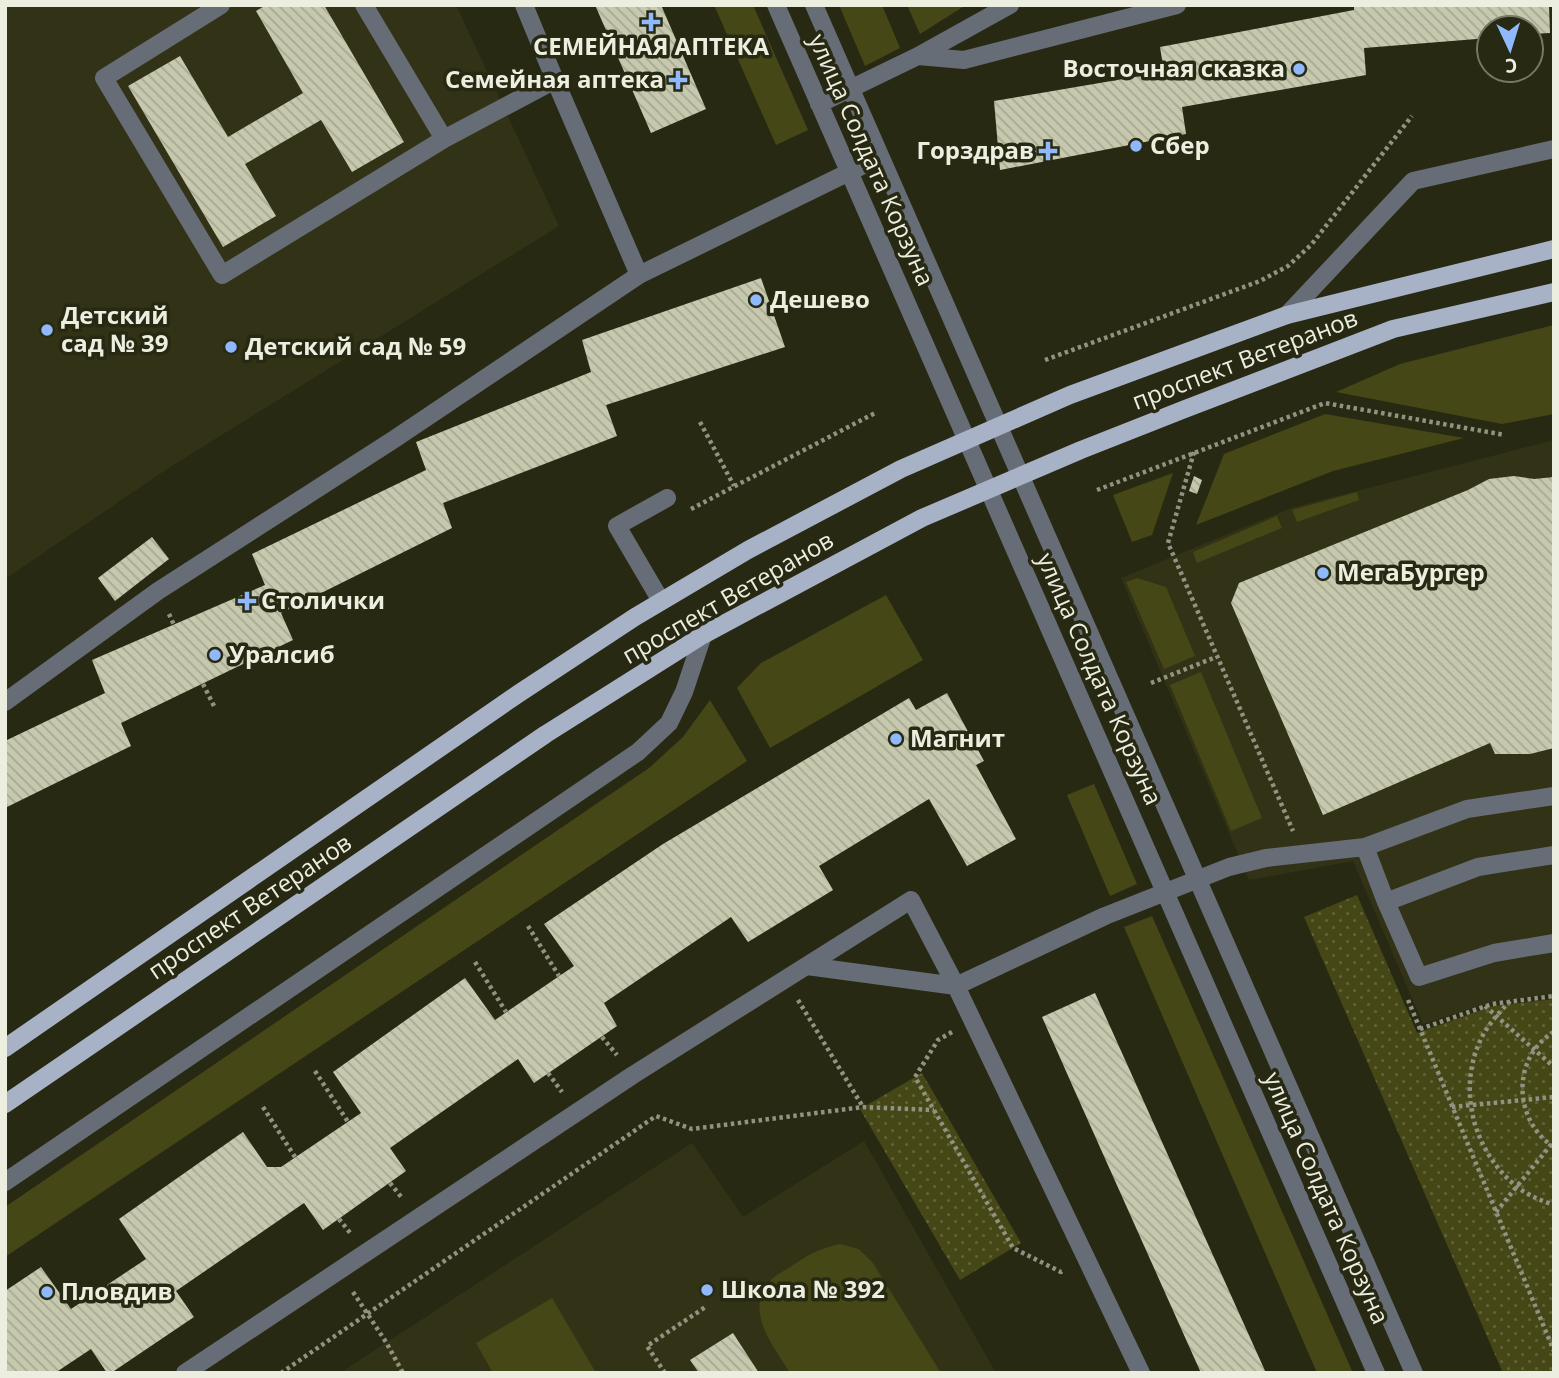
<svg xmlns="http://www.w3.org/2000/svg" width="1559" height="1378" font-family="'Open Sans',sans-serif">
<defs>
<pattern id="park-dots" width="8" height="8" patternUnits="userSpaceOnUse" patternTransform="scale(1.75)"><rect width="8" height="8" fill="#464716"/><path d="M2 2h.1M6 6h.1" fill="none" stroke="#616238" stroke-width="1.8" stroke-linecap="round"/></pattern>
<pattern id="building-back-hatch" width="6" height="6" patternUnits="userSpaceOnUse" patternTransform="scale(1.75)"><rect width="6" height="6" fill="#c7c9ae"/><path d="M-1 5l2 2M0 0l6 6M5-1l2 2" fill="none" stroke="#a7a893"/></pattern>
</defs>
<rect width="100%" height="100%" fill="#282913"/>
<!-- built -->
<path fill="#323316" d="M5,5h451l103,221 -389,241 -165,112z
M1554,440v554l-62,8 -69,22 -70,-163 -104,19 -128,-302 170,-70z
M864,1141l132,232h-656l352,-230 51,74z"/>
<!-- grass -->
<path fill="#464716" d="M714,5h39l55,125 -32,15z
M839,5h43l18,43 -35,18z
M907,5h59l-46,29z
M1554,325v89l-52,10 -166,-32 64,-28z
M1325,414l139,24 -131,33 -137,54 28,-71z
M1173,473l-21,62 -20,7 -19,-47z
M1357,492l2,8 -62,22 -5,-12z
M1277,516l5,12 -85,35 -4,-11z
M1137,578l29,9 29,69 -31,13 -38,-87z
M886,595l37,65 -153,88 -33,-60 24,-25z
M1201,672l61,146 -31,13 -61,-146z
M710,700l37,61 -742,496v-50l644,-439 34,-31z
M1094,784l43,100 -27,12 -43,-101z
M1152,916l201,457h-36l-193,-446z
M840,1244l19,5 14,14 68,110h-151c-17,-28 -48,-64 -18,-94 4,-5 13,-8 18,-12 19,-12 27,-18 50,-23z
M552,1298l44,75h-103l-17,-30z"/>
<!-- park -->
<path fill="url(#park-dots)" d="M1357,895l60,138 76,-27 61,-7v374h-51l-199,-456z
M922,1073l99,170 -61,37 -100,-171z"/>
<!-- building -->
<path fill="url(#building-back-hatch)" d="M266,5h58l80,137 -52,30 -31,-52 -76,44 31,52 -53,31 -95,-161 52,-30 48,81 75,-44 -47,-82z
M595,5h66l45,104 -55,24z
M1354,5h195l1,28 -19,1v-6h-42v10l-125,10 2,27 -184,32 4,27 -186,36 -6,-69 170,-29 -4,-25 194,-37z
M761,278l24,69 -179,58 11,31 -174,67 9,25 -171,85 12,27 -172,83 10,23 -126,62v-67l100,-48 -13,-33 173,-75 -13,-31 174,-84 -10,-28 175,-70 -9,-32z
M1194,476l8,4 -5,14 -8,-3z
M1514,476l20,3 20,-2v271l-24,6h-35l-5,-11 -167,72 -92,-212 8,-20 229,-93 21,-11z
M152,537l17,22 -54,42 -17,-23z
M947,693l37,68 -8,4 40,74 -49,27 -38,-67 -110,67 14,24 -85,52 -17,-25 -127,86 13,23 -83,57 -16,-24 -128,89 16,23 -83,59 -19,-27 -128,88 18,26 -83,56h-4l-16,-24 -36,24h-50v-82l36,-24 30,42 75,-50 -27,-40 124,-87 24,35h14l80,-54 -28,-41 132,-94 30,42 79,-54 -30,-42 119,-80 246,-146 7,12z
M1095,993l148,329 23,51h-65l-128,-286 -31,-70z
M733,1333l26,40h-60l-9,-13z"/>
<g fill="none" stroke-linecap="round" stroke-linejoin="round">
<!-- path -->
<path stroke="#919281" stroke-width="4.5" stroke-dasharray="3.5 3.5" stroke-linecap="butt" d="M1045,360l215,-79 28,-15 23,-21 101,-129
M700,422l34,64
M1194,452l-26,91 125,288
M1097,490l228,-87 180,32
M691,509l186,-97
M169,614l5,11
M1151,683l65,-26
M203,684l11,22
M528,926l31,50
M475,962l31,50
M798,1000l65,107
M1408,1000l146,351
M1510,1001c-10,11 -20,21 -27,34 -27,51 -11,115 33,151 11,9 24,14 38,19
M1485,1006l69,61
M1420,1029l72,-25 62,-8
M952,1032l-14,8 -23,37 98,171 48,24 3,-2
M1554,1032c-43,25 -41,89 0,115
M602,1037l15,18
M315,1071l33,51
M548,1073l14,19
M263,1107l32,50
M1452,1107l102,-10
M390,1183l12,15
M1496,1212l58,-71
M339,1219l12,15
M353,1292l33,50 17,31
M281,1373l375,-257 36,13 171,-22 71,3
M665,1373l-18,-27 60,-40"/>
<!-- minor -->
<path stroke="#676d76" stroke-width="18" d="M221,5l-117,73 118,197 222,-136 111,-59
M364,5l80,134
M524,5l31,75 84,195
M776,5l600,1368
M814,5l600,1368
M918,56l92,-51
M819,104l99,-48 46,4 213,-55
M1287,315l126,-134 141,-32
M661,601l-44,-75 50,-28
M5,702l153,-111 235,-151 246,-165 241,-118
M1365,847l21,55 33,75 75,-24 60,-10
M1386,902l92,-35 76,-12
M807,966l149,20 185,387
M5,1182l633,-430 31,-29 15,-31 19,-57
M185,1373l448,-298 278,-175 45,86 149,-70 124,-49 37,-9 99,-11 102,-38 87,-13"/>
<!-- major -->
<path stroke="#a7b2c6" stroke-width="18" d="M5,1048l513,-354 117,-77 113,-67 153,-81 169,-74 217,-80 267,-66
M5,1104l541,-370 157,-99 219,-117 159,-68 104,-41 208,-80 161,-37"/>
</g>
<!-- markers -->
<g fill="#90b8fd" stroke="#282913" stroke-width="2.5">
<path d="M647.5 11.5h7v7h7v7h-7v7h-7v-7h-7v-7h7z"/>
<circle cx="1299" cy="69" r="7"/>
<path d="M674.5 69.5h7v7h7v7h-7v7h-7v-7h-7v-7h7z"/>
<circle cx="1136" cy="146" r="7"/>
<path d="M1044.5 140.5h7v7h7v7h-7v7h-7v-7h-7v-7h7z"/>
<circle cx="756" cy="300" r="7"/>
<circle cx="47" cy="330" r="7"/>
<circle cx="231" cy="347" r="7"/>
<circle cx="1323" cy="573" r="7"/>
<path d="M243.5 590.5h7v7h7v7h-7v7h-7v-7h-7v-7h7z"/>
<circle cx="215" cy="655" r="7"/>
<circle cx="896" cy="739" r="7"/>
<circle cx="707" cy="1290" r="7"/>
<circle cx="47" cy="1292" r="7"/>
</g>
<g text-anchor="middle" stroke-width="7" stroke-linejoin="round" paint-order="stroke">
<!-- poi labels -->
<g font-size="24" font-weight="bold" fill="#eceee0" stroke="#282913" text-anchor="start">
<text x="651" y="55" text-anchor="middle">СЕМЕЙНАЯ АПТЕКА</text>
<text x="1285" y="77" text-anchor="end">Восточная сказка</text>
<text x="664" y="88" text-anchor="end">Семейная аптека</text>
<text x="1150" y="154">Сбер</text>
<text x="1034" y="159" text-anchor="end">Горздрав</text>
<text x="770" y="308">Дешево</text>
<text x="61" y="324">Детский<tspan x="61" dy="28">сад № 39</tspan></text>
<text x="245" y="355">Детский сад № 59</text>
<text x="1337" y="581">МегаБургер</text>
<text x="261" y="609">Столички</text>
<text x="229" y="663">Уралсиб</text>
<text x="910" y="747">Магнит</text>
<text x="721" y="1298">Школа № 392</text>
<text x="61" y="1300">Пловдив</text>
</g>
<!-- street labels -->
<g font-size="24" fill="#eceee0" stroke="#282913">
<text transform="translate(871 160) rotate(66)" y="8">улица Солдата Корзуна</text>
<text transform="translate(1245 360) rotate(-21)" y="8">проспект Ветеранов</text>
<text transform="translate(728 598) rotate(-30)" y="8">проспект Ветеранов</text>
<text transform="translate(1099 679) rotate(66)" y="8">улица Солдата Корзуна</text>
<text transform="translate(250 907) rotate(-34)" y="8">проспект Ветеранов</text>
<text transform="translate(1326 1198) rotate(66)" y="8">улица Солдата Корзуна</text>
</g>
</g>
<!-- border -->
<rect width="1559" height="1378" fill="none" stroke="#eceee0" stroke-width="14"/>
<!-- north arrow -->
<g transform="translate(1510 49) rotate(176)"><circle r="33" fill="#282913" stroke="#767865" stroke-width="2"/>
<path d="M0-5L12 26L0 18L-12 26Z" fill="#90b8fd"/>
<text y="-10" font-size="19" font-weight="bold" text-anchor="middle" fill="#eceee0">С</text>
</g>
</svg>
